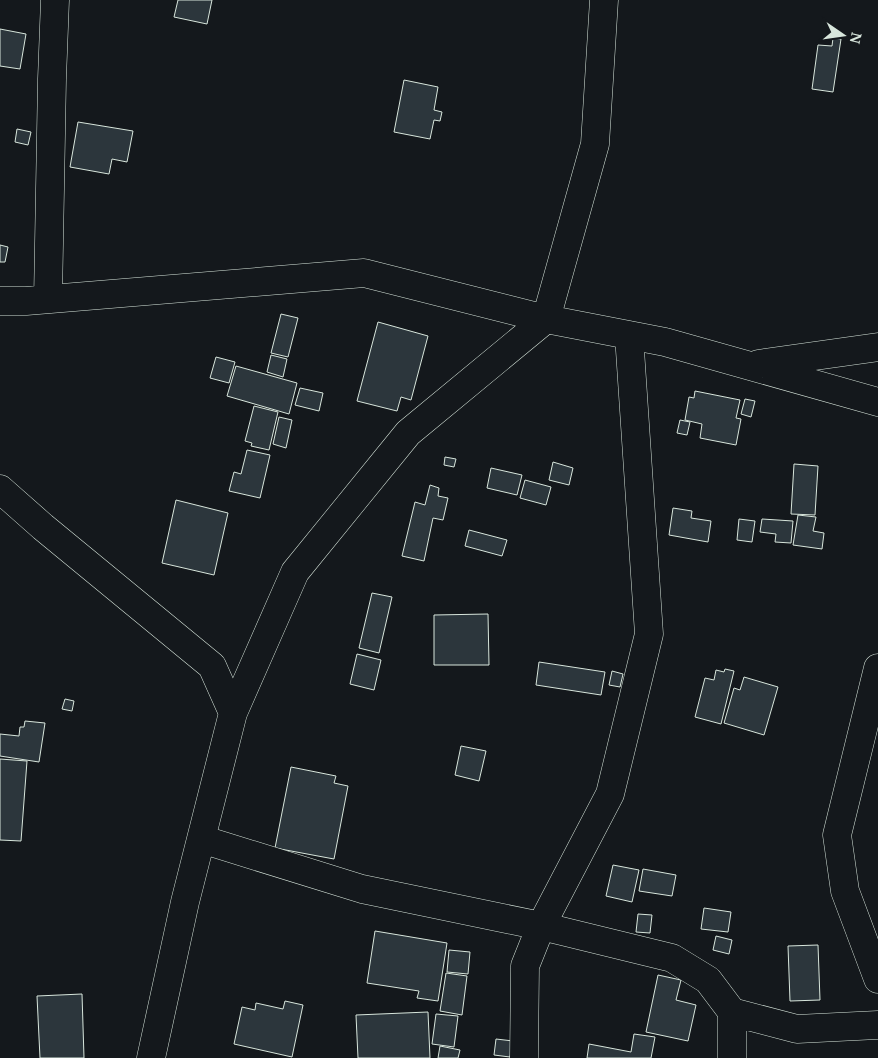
<svg xmlns="http://www.w3.org/2000/svg" width="878" height="1058" font-family="'Noto Serif',serif">
<rect width="100%" height="100%" fill="#14181c"/>
<!-- building -->
<path fill="#2c363c" stroke="#d8e6dc" d="M178,0h34l-5,24 -33,-7z
M0,29l26,5 -6,35 -20,-3z
M833,38l8,1 -8,53 -21,-3 6,-44 14,1z
M404,80l34,7 -4,23 8,2 -2,9 -6,-1 -4,19 -36,-7z
M78,122l55,9 -6,31 -15,-3 -3,15 -39,-7z
M17,129l14,3 -3,13 -13,-3z
M0,245l8,2 -3,15h-5z
M281,314l17,4 -10,39 -17,-4z
M378,322l50,14 -17,64 -10,-3 -4,14 -40,-10z
M271,355l16,4 -4,18 -16,-5z
M216,357l19,5 -6,21 -19,-5z
M236,366l61,17 -8,31 -62,-18z
M300,388l23,5 -4,18 -24,-6z
M695,391l45,9 -4,18 5,1 -5,26 -36,-7 2,-14 -17,-4 4,-23 5,1z
M745,399l10,2 -4,16 -10,-3z
M254,406l24,6 -9,38 -18,-4 1,-3 -7,-2z
M279,417l13,3 -6,28 -13,-4z
M680,420l10,2 -3,13 -10,-2z
M247,450l23,5 -10,43 -31,-7 5,-19 7,2z
M445,457l11,2 -2,8 -10,-2z
M553,462l20,6 -4,17 -20,-5z
M794,464l24,2 -3,49 -24,-1z
M491,468l31,7 -5,20 -30,-7z
M525,480l26,7 -5,18 -26,-7z
M430,485l9,3 -1,8 10,2 -5,22 -10,-2 -9,43 -22,-5 13,-54 10,3z
M176,500l52,13 -14,62 -52,-12z
M673,508l19,3 -1,7 20,3 -3,21 -39,-7z
M798,515l18,2 -3,14 11,2 -2,16 -29,-4z
M739,519l16,2 -3,21 -15,-2z
M762,519l31,2 -2,22 -16,-1 1,-8 -16,-2z
M469,530l38,10 -5,16 -37,-10z
M372,593l20,4 -13,56 -20,-5z
M488,614l1,51h-55v-50z
M357,654l24,6 -7,30 -24,-6z
M539,662l66,10 -4,23 -65,-10z
M725,669l9,2 -13,53 -26,-7 10,-39 9,2 2,-10 8,2z
M612,671l11,3 -3,13 -11,-2z
M744,677l34,10 -14,48 -40,-12 10,-35 6,2z
M65,699l9,2 -2,10 -10,-2z
M25,721l20,2 -6,39 -39,-6v-22l19,2 1,-9h4z
M461,746l25,5 -7,30 -24,-6z
M0,759l27,2 -6,80 -21,-1z
M291,767l45,9 -2,7 14,3 -14,73 -59,-11z
M613,865l26,5 -7,32 -26,-6z
M643,869l33,6 -4,21 -33,-5z
M704,908l27,4 -3,20 -27,-3z
M638,914l14,1 -2,18 -14,-1z
M375,931l72,12 -9,58 -21,-3 2,-7 -52,-8z
M716,936l16,4 -3,14 -16,-4z
M818,945l2,55 -30,1 -2,-55z
M449,950l21,2 -2,22 -21,-2z
M446,973l21,3 -5,39 -22,-4z
M658,975l23,5 -5,20 20,5 -8,36 -42,-9z
M82,994l2,64h-44l-3,-62z
M285,1001l18,4 -11,52 -58,-13 8,-37 13,3 1,-7 27,6z
M428,1012l2,46h-72l-2,-43z
M436,1014l22,2 -4,31 -22,-3z
M634,1034l21,3 -4,21h-64l2,-14 42,8z
M496,1039l17,2 -3,16 -16,-2z
M440,1046l20,4 -2,8h-20z"/>
<g fill="none" stroke-linecap="round" stroke-linejoin="round">
<!-- minor casing -->
<g stroke="#d8e6dc" stroke-width="29">
<path id="minor" d="M48,299l4,-220 3,-79
M0,301h26l338,-28 182,46 119,23 213,60
M758,364l120,-17
M0,489l43,38 169,139 21,47
M878,668l-41,167 8,56 33,88
M201,839l161,50 179,37 131,32 36,22 24,32 65,17 81,-4
M151,1058l34,-156 48,-189 62,-141 113,-139 138,-114 49,-175 9,-144
M524,1058l1,-92 16,-40 69,-132 39,-160 -20,-299
M732,1058v-46"/>
</g>
<!-- minor -->
<use href="#minor" stroke="#14181c" stroke-width="28"/>
</g>
<!-- north arrow -->
<g transform="translate(843 35) rotate(103)" stroke="#14181c" stroke-width="4" paint-order="stroke">
<path d="M0-4L9 19L0 12L-9 19Z" fill="#d8e6dc"/>
<text y="-8" font-size="14" font-weight="bold" text-anchor="middle" fill="#d8e6dc">N</text>
</g>
</svg>
